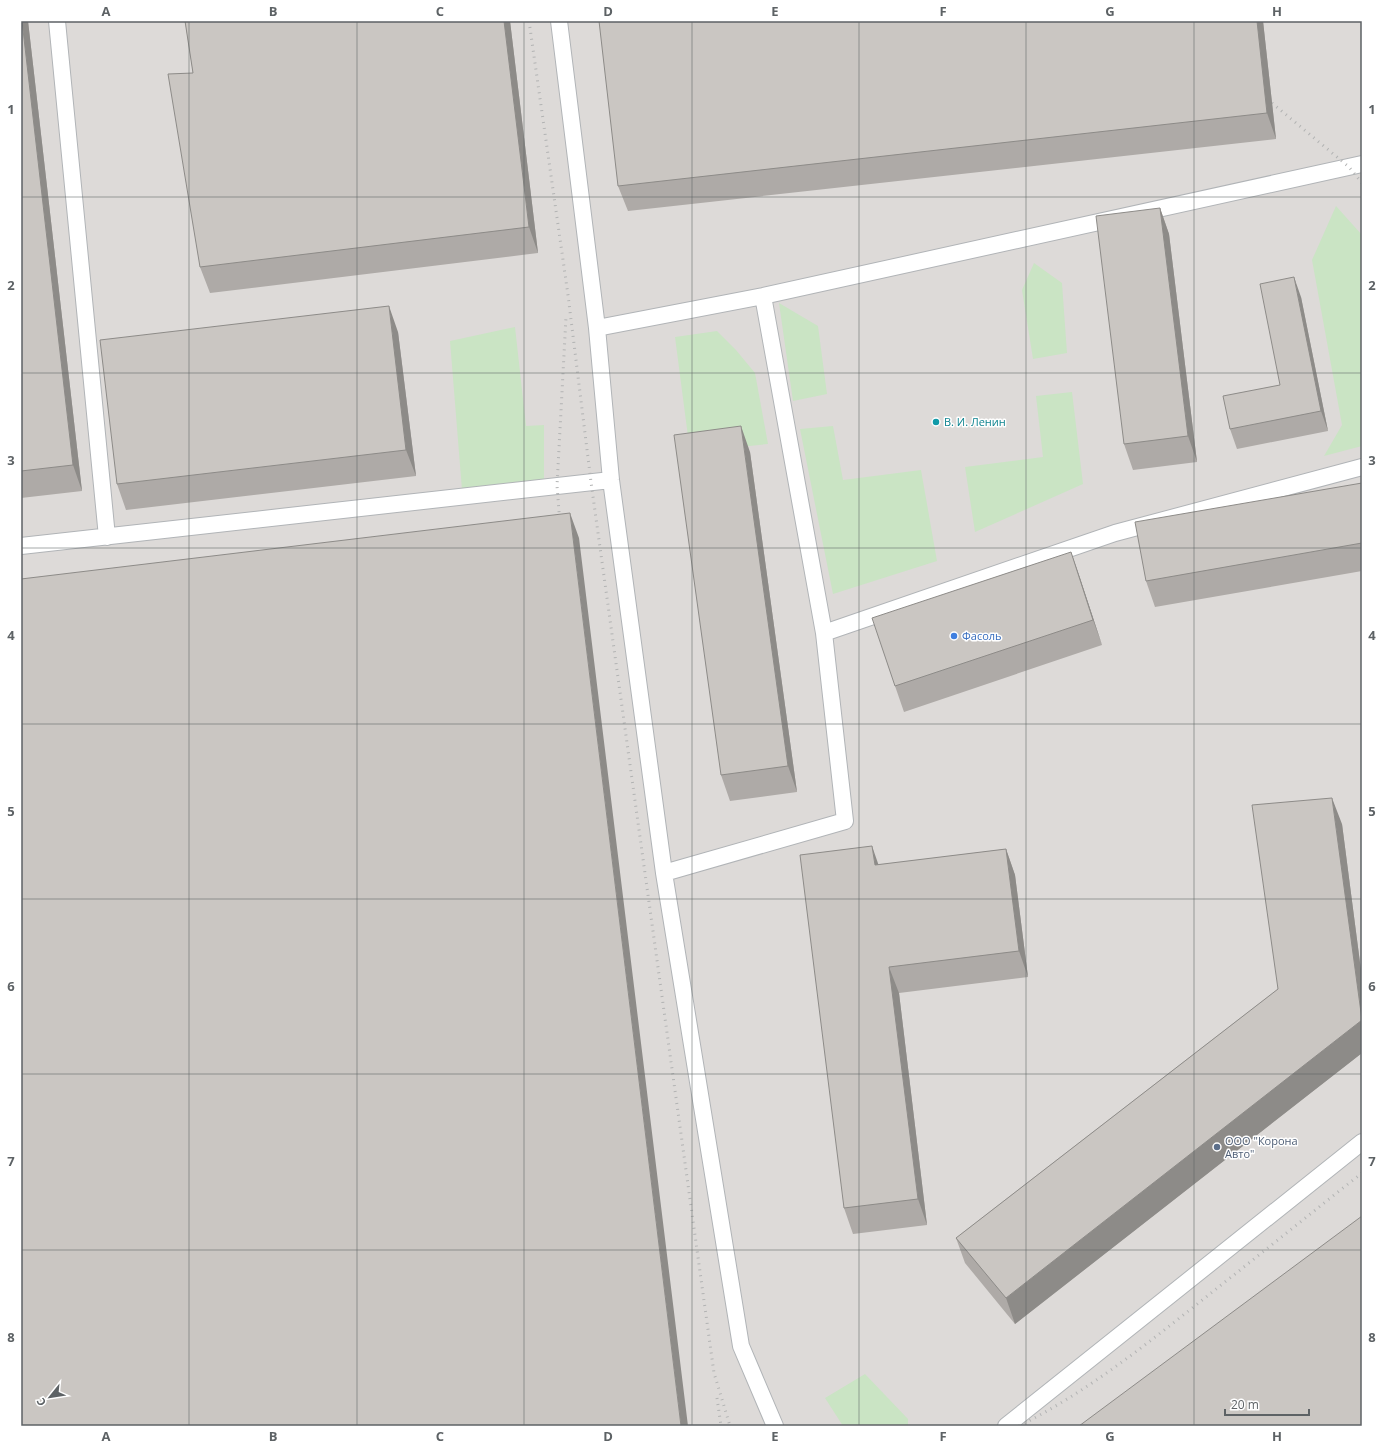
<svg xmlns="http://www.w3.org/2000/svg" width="1383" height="1447" font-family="'Open Sans',sans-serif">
<rect width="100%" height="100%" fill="#eeebe6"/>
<!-- industrial -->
<path fill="#dddad8" d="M21,21h1341v1405h-1341z"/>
<!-- green -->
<path fill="#cae4c4" d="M1336,206l26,29v211l-38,10 18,-31 -30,-165z
M1034,263l28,20 5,70 -34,6 -11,-69z
M779,303l39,23 9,68 -34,7z
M515,327l11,99 18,-1v56l-82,9 -12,-149z
M717,331l19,19 19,23 13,71 -78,8 -15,-115z
M1072,392l11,92 -108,48 -10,-65 78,-10 -7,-61z
M833,426l10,54 78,-10 16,91 -104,33 -33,-165z
M865,1374l43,45v7h-65l-18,-28z"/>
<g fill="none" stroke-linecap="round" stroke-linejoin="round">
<!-- service casing -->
<g stroke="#b1b4b7" stroke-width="18">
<path id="service" d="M57,21l50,516
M559,21l38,307 14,152 53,393 77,473 34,80
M763,296l61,337
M597,328l166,-32 599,-132
M21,546l590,-66
M664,873l181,-52 -21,-188 291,-100 247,-66
M1006,1426l356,-284"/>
</g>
<!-- service -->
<use href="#service" stroke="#fff" stroke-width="16"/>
<!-- rail -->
<path stroke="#b2b3b3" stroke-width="3" stroke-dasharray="1 5" stroke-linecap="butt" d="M529,21l39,274 23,187 123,891 16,53
M1272,103l77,64 13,16
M560,524l-3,-38 9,-169
M717,1398l4,28
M1019,1426c68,-34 128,-82 187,-129 52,-41 104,-83 156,-124"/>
</g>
<!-- wall -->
<path fill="#aeaaa7" d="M21,21h7l54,470 -61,7z
M185,21h325l28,232 -328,40 -10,-26 -7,-194z
M1263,21l13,118 -648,72 -10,-25z
M1160,208l9,26 28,228 -64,8 -9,-26z
M1301,297l27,134 -91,18 -7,-20 50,-44z
M398,332l18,144 -290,34 -9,-26z
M750,452l47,340 -67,9 -9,-26z
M1362,483v88l-207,36 -9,-26z
M1071,552l9,26 22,67 -198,67 -9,-26z
M1342,824l20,154v75l-347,271 -50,-61 -9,-25 322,-249z
M1006,849l9,26 13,102 -129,16 28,232 -74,9 -9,-26 35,-343z"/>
<!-- shaded-wall -->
<path fill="#8d8b88" d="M22,21h6l54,470 -9,-26z
M504,21h6l28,232 -9,-26z
M1257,21h6l13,118 -9,-26z
M1160,208l9,26 28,228 -9,-26z
M1294,277l7,20 27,134 -7,-20z
M389,306l9,26 18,144 -10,-26z
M741,426l9,26 47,340 -9,-26z
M570,513l9,25 109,888h-7z
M1071,552l9,26 22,67 -9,-25z
M1332,798l10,26 20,154v75l-347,271 -9,-26 356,-278z
M872,846l9,26 -6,-7z
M1006,849l9,26 13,102 -9,-26z
M889,967l10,26 28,232 -9,-26z"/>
<!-- building -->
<path fill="#cac6c2" stroke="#8d8b88" d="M21,21h1l51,444 -52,6z
M185,21h319l25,206 -329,40 -32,-193 25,-1z
M599,21h658l10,92 -649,73z
M1160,208l28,228 -64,8 -28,-228z
M1294,277l27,134 -91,18 -7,-33 57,-11 -20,-101z
M389,306l17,144 -289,34 -17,-144z
M741,426l47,340 -67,9 -47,-340z
M1362,483v60l-216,38 -11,-59z
M570,513l111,913h-660v-847z
M1071,552l22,68 -198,66 -23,-68z
M1332,798l30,222 -356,278 -50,-60 322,-249 -26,-184z
M872,846l3,19 131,-16 13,102 -130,16 29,232 -74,9 -44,-353z
M1362,1216v210h-283z"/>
<!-- grid -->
<path fill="none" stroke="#5d6265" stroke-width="1" stroke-opacity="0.55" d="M189,21v1405M357,21v1405M524,21v1405M692,21v1405M859,21v1405M1026,21v1405M1194,21v1405M21,197h1341M21,373h1341M21,548h1341M21,724h1341M21,899h1341M21,1074h1341M21,1250h1341"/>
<!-- markers -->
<circle fill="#0f9aa8" stroke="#fff" stroke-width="1.5" cx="936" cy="422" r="4"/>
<circle fill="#3f7fe0" stroke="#fff" stroke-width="1.5" cx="954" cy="636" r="4"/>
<circle fill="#5c6f8a" stroke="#fff" stroke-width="1.5" cx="1217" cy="1147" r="4"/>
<g text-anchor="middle" stroke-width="3" stroke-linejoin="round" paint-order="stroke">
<!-- culture labels -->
<g font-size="11" fill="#0d838f" stroke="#fff" text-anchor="start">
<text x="944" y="426">В. И. Ленин</text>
</g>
<!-- shop labels -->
<g font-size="11" fill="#366cbe" stroke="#fff" text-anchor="start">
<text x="962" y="640">Фасоль</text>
</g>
<!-- service labels -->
<g font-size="11" fill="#4e5e75" stroke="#fff" text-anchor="start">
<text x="1225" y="1145">ООО "Корона<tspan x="1225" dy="13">Авто"</tspan></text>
</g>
</g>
<!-- border -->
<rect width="1383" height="1447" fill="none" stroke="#ffffff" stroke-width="44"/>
<!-- north arrow -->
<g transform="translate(50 1397) rotate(240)" stroke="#ffffff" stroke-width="3" paint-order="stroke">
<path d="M0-3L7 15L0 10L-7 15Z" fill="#5d6265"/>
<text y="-6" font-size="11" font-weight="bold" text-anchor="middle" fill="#5d6265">С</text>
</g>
<!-- scale -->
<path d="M1225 1409v6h84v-6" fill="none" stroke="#5d6265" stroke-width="2"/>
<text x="1231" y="1409" font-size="12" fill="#5d6265" stroke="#ffffff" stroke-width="3" paint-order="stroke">20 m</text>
<rect x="22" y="22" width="1339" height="1403" fill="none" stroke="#5d6265" stroke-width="1.5"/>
<g font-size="13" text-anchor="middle" font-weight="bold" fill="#5d6265">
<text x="106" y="16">A</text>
<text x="273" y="16">B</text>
<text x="440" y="16">C</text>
<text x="608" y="16">D</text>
<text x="775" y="16">E</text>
<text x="943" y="16">F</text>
<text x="1110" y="16">G</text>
<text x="1277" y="16">H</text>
<text x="11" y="114">1</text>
<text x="1372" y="114">1</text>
<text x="11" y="290">2</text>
<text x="1372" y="290">2</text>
<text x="11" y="465">3</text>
<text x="1372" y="465">3</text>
<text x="11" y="640">4</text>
<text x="1372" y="640">4</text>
<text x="11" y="816">5</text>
<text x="1372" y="816">5</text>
<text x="11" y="991">6</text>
<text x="1372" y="991">6</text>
<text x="11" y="1166">7</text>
<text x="1372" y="1166">7</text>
<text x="11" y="1342">8</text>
<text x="1372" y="1342">8</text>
<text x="106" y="1441">A</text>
<text x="273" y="1441">B</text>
<text x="440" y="1441">C</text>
<text x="608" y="1441">D</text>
<text x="775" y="1441">E</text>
<text x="943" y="1441">F</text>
<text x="1110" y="1441">G</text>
<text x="1277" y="1441">H</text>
</g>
</svg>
